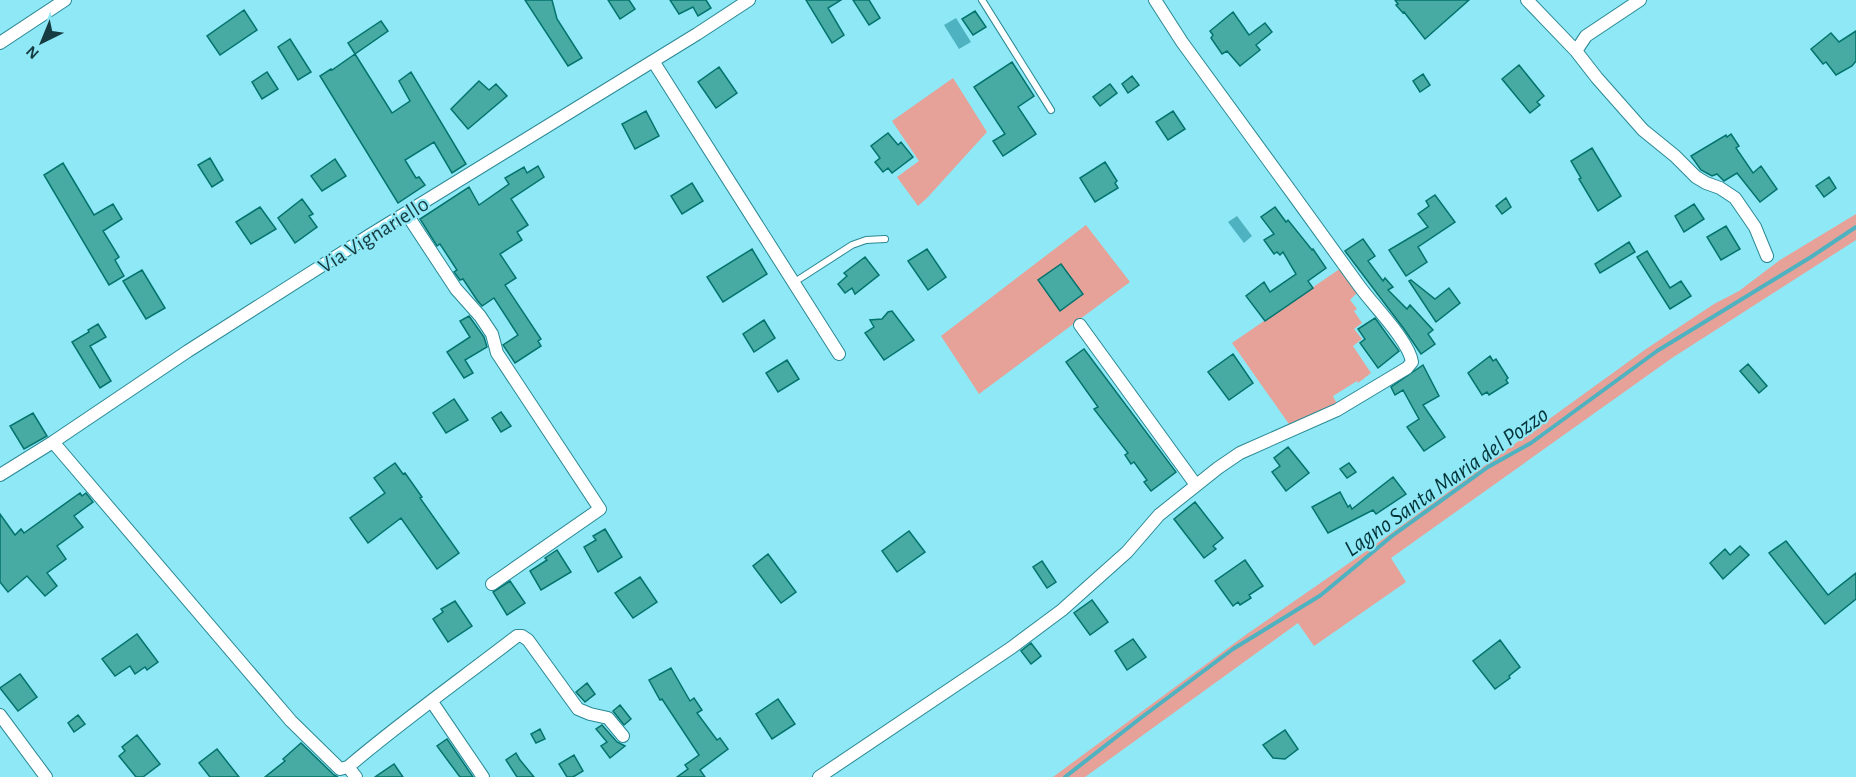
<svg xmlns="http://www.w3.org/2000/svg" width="1856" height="777" font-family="'Alegreya Sans',sans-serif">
<rect width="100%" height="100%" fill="#8fe8f5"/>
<!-- green -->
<path fill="#e6a298" d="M953,78l34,54 -60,66 -9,8 -21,-29 22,-16 -27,-40z
M1856,214v26l-184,118 -281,200 15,24 -92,64 -16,-23 -213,154h-32l194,-143 118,-82 281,-203 68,-45 25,-13 41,-31z
M1086,225l44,57 -151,112 -38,-58z
M1341,268l17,24 -8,8 7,9 -3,2 8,12 -8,6 8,10 -9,7 18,27 -13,10 -1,-2 -24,15 4,8 -46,23 -59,-84z"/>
<!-- water -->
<path fill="#4fb2c0" d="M956,18l15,24 -12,7 -15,-24z
M1237,216l15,20 -8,7 -16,-21z"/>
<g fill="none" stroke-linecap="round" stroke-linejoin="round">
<!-- stream -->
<path stroke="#4fb2c0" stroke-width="4" d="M1065,777l77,-60 91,-68 88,-54 71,-59 96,-69 43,-24 126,-92 154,-94 45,-30"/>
</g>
<!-- building -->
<path fill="#47aba3" stroke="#03736d" stroke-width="1.5" d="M525,0h27l5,19 25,39 -14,8z
M608,0h21l6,9 -15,10z
M670,0h36l5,8 -13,8 -5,-9 -14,7z
M806,0h35l-13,8 16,27 -12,8z
M853,0h16l11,18 -11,7z
M1395,0h74l-44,39 -21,-27 -1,1 -7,-8 2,-1z
M244,10l13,20 -37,25 -13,-19z
M975,11l11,16 -13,8 -11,-16z
M1233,12l16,23 16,-12 7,9 -16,13 4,5 -20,16 -13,-15 -5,3 -11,-16 2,-3 -3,-4z
M381,21l7,10 -33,23 -7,-11z
M1856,31v30l-4,5 -16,9 -10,-13 -3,2 -12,-15 20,-16 8,9z
M290,39l21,33 -13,8 -20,-33z
M355,54l37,59 18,-12 -11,-20 12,-9 55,92 -14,9 -18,-31 -29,18 11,18 3,-1 6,8 -27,18 -78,-127 11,-7 1,1z
M1012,62l22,34 -16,11 18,27 -33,22 -10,-15 12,-7 -31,-47z
M1519,65l25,31 -7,6 3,3 -10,8 -28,-34z
M719,67l18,26 -21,15 -18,-26z
M267,72l11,17 -16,10 -10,-17z
M1423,74l7,11 -10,7 -7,-11z
M1132,76l7,9 -11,8 -6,-9z
M479,81l10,9 7,-6 11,12 -39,33 -17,-20z
M1110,84l7,9 -17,13 -7,-9z
M646,111l13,25 -24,13 -13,-25z
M1173,111l12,18 -17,11 -12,-18z
M888,133l10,12 3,-3 12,15 -21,16 -4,-5 -5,4 -8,-10 5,-4 -9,-12z
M1731,134l8,12 -3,2 17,25 8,-7 16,23 -17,13 -23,-29 -13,8 -7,-7 -5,2 -11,-6 -10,-14 35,-21 1,2z
M1592,148l29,48 -23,15 -19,-32 2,-1 -10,-17z
M210,158l13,22 -11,7 -14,-22z
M335,159l11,17 -24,15 -11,-15z
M1105,162l12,19 -2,2 3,5 -23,14 -15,-24z
M63,163l31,52 19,-11 9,15 -19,12 16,26 -4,3 9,16 -15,9 -65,-110z
M538,166l6,11 -33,22 17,26 -11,7 5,8 -22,14 16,24 -11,7 36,54 -3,2 3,5 -26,17 -12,-18 15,-10 -24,-37 -12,8 -5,-6 -14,-21 -3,1 -6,-8 3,-2 -17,-26 -3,2 -17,-27 49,-32 10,18 30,-21 -4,-6 19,-11 3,6z
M1829,177l7,11 -12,9 -8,-11z
M692,183l11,18 -21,13 -11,-18z
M1435,195l20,27 -37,25 9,15 -21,14 -17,-26 39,-23 -10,-13 11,-8 -3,-5z
M1506,198l5,9 -9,7 -6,-8z
M302,199l11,15 -4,2 8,11 -22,16 -17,-25z
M1694,204l10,15 -20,13 -9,-16z
M260,207l16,22 -25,15 -15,-22z
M1275,207l11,15 2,-2 24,30 1,-1 13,19 -18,13 5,7 -48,33 -19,-25 18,-14 6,10 26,-18 -13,-22 -3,3 -3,-3 -3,2 -10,-14 10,-6 -13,-17z
M1726,226l14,23 -19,11 -14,-23z
M1363,239l12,17 -7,5 15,20 2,-3 8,9 -5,3 19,19 3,-4 23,25 -5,4 7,10 -14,10 -17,-25 -59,-78z
M1629,242l6,10 -35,21 -5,-9z
M752,249l15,25 -44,28 -16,-25z
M927,249l19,28 -18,13 -20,-29z
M1647,251l23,37 11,-7 10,15 -21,13 -33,-52z
M865,257l14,18 -24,19 -3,-6 -7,5 -7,-9 9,-8 -3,-3z
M1061,264l22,30 -23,17 -22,-31z
M142,270l23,38 -19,11 -23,-38z
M1411,280l24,19 14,-11 11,15 -24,19 -27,-41z
M892,311l22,29 -30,20 -19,-27 9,-6 -4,-7 12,-1 6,-7z
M469,316l15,21 3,10 -22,13 8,13 -9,5 -17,-26 23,-15 -10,-16z
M1375,318l24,33 -21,17 -18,-25 5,-4 -7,-10z
M764,320l11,18 -21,14 -11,-18z
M98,324l8,13 -16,9 21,35 -11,7 -28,-46 17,-10 -1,-2z
M1084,349l92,123 -25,19 -7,-9 3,-2 -13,-18 -3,2 -6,-9 3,-2 -34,-44 4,-2 -32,-45z
M1233,354l20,29 -24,17 -21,-28z
M1490,356l3,5 3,-2 12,19 -2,2 2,3 -19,12 -2,-3 -5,3 -14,-22z
M787,360l12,19 -21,13 -12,-19z
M1748,364l19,22 -8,7 -19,-22z
M1423,365l16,31 -16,9 22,32 -21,14 -17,-24 12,-8 -16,-29 -8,5 -4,-8z
M454,399l14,21 -22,13 -13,-20z
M501,412l10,14 -10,6 -9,-14z
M33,413l14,23 -23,13 -14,-23z
M1288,447l21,26 -23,18 -14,-19 8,-6 -6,-8z
M395,463l8,11 2,-1 17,24 -2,1 39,55 -22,16 -36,-51 -33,25 -18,-25 35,-25 -11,-15z
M1349,463l7,9 -9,6 -7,-9z
M1393,477l13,17 -30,20 -3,-4 -45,23 -16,-26 28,-15 8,15 2,-2 2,4z
M80,493l2,3 4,-3 7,9 -19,14 9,11 -26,19 9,13 -19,14 10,13 -12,10 -18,-20 -19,16 -8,-10v-68l15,21 6,-6 3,4z
M1195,502l28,36 -10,8 3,3 -12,9 -30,-39z
M605,529l17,28 -24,15 -14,-25 12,-7 -3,-4z
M909,531l16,21 -28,20 -15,-21z
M1786,541l42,54 28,-22v26l-31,25 -56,-71z
M1740,546l9,9 -26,24 -13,-16 15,-14 5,6z
M557,550l14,22 -30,18 -11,-19 17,-11 -2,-2z
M768,554l28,38 -15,11 -28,-37z
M1245,560l18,26 -14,9 2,3 -11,7 -2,-3 -5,4 -18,-25z
M1042,561l14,21 -9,6 -14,-21z
M640,577l17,25 -24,16 -18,-25z
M510,581l15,22 -18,12 -14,-23z
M1092,600l16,22 -18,13 -16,-22z
M455,601l17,25 -24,16 -15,-23 10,-7 -2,-3z
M137,634l21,28 -11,8 -2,-3 -10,7 -5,-8 -15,10 -13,-17z
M1133,639l13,18 -19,13 -12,-19z
M1500,640l20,27 -11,9 1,2 -15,11 -22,-28z
M1031,643l10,13 -10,8 -10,-13z
M671,668l19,33 4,-3 8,12 -5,3 20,27 3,-2 8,11 -28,21 5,7h-28l11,-8 -3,-4 14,-10 -37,-56 -2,1 -11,-20z
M20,674l17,23 -19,14 -18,-23z
M587,683l8,11 -10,8 -9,-10z
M778,699l17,25 -23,15 -16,-25z
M620,705l11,14 -7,6 -11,-14z
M78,715l7,9 -11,8 -6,-9z
M602,725l15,17 8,4 -15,12 -9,-12 6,-4 -11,-13z
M540,729l5,10 -9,4 -5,-9z
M1285,730l13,19 -13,10 -12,-1 -10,-13z
M137,735l23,29 -17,13h-7l-17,-21 6,-5 -3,-4z
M447,739l26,38h-13l-23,-31z
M301,743l33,32 4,2h-73l20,-16 -2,-2z
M217,749l22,28h-29l-11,-14z
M516,753l4,7 14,17h-17l-11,-17z
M574,755l9,16 -10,6h-6l-8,-13z
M394,764l9,13h-28z"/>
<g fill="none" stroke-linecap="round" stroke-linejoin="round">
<!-- lane casing -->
<g stroke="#2a8894" stroke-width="8">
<path id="lane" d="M982,0l69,110
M793,283l59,-38 14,-5 19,-1"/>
</g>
<!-- street casing -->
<g stroke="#2a8894" stroke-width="14">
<path id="street" d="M1527,0l49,51 21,27 46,52 32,26 21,21 10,6 14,5 15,10 20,29 12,29
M0,43l65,-43
M1576,51l10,-15 54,-36
M653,61l186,293
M406,213l50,76 24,27 12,18 5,19 103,156 -108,75
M1080,325l116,160
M53,442l238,279 49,48 8,-2c54,-46 112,-87 169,-131h5l6,4 50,69 12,5 18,4 15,18
M0,475l53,-33 135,-91 182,-116 327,-201 52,-34
M432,702l51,75
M0,715l46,62
M348,767l8,10
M819,777l192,-129 51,-38 65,-58 32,-37 59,-47 22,-15 97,-43 70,-42 5,-6c-3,-21 -39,-57 -52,-75 -59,-82 -118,-163 -178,-245l-27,-42"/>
</g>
<!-- lane -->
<use href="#lane" stroke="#fff" stroke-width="6"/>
<!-- street -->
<use href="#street" stroke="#fff" stroke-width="12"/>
</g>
<g text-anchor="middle" stroke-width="4.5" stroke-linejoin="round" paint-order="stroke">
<!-- street labels -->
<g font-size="22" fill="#163c41" stroke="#8fe8f5">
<text transform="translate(373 234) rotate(-32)" y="8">Via Vignariello</text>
</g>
<!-- water labels -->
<g font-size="24" font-style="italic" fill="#03343a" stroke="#8fe8f5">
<text transform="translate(1446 481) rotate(-35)" y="8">Lagno Santa Maria del Pozzo</text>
</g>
</g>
<!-- north arrow -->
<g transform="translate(42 42) rotate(223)" stroke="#8fe8f5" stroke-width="4.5" paint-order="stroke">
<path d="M0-4.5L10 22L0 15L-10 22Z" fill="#163c41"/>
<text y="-9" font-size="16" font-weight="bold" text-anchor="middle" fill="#163c41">N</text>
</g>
</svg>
